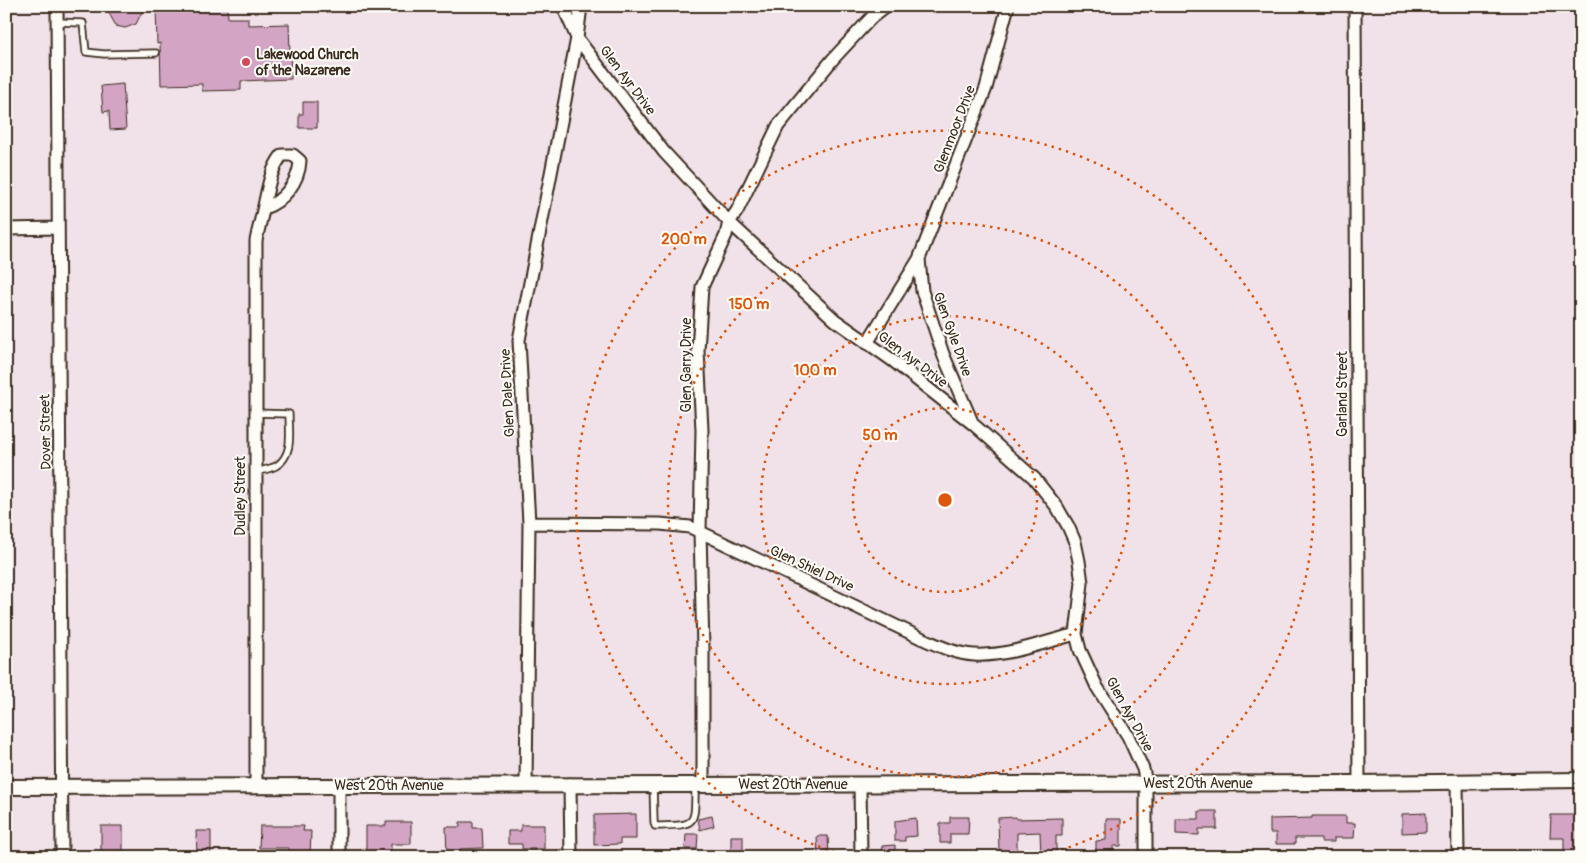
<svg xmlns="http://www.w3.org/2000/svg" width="1587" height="863" font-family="Pangolin,sans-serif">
<rect width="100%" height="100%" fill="#f0e2e8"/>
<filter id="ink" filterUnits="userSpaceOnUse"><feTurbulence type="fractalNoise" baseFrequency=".02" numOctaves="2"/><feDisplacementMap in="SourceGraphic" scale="10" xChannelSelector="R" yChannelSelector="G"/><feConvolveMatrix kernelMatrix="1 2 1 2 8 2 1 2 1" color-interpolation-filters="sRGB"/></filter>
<g filter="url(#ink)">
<!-- building -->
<path fill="#d3a4c4" stroke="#3b2a1e" d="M105,6h40l-9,18 -11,4 -9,-2z
M156,6h71l1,12h20v7l41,-1 2,55 -50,2v9l-39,1v-7l-41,1 -1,-42 -3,1z
M123,84l3,45 -16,1 -1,-19 -6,1 -2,-26z
M303,102h14v26h-18v-14h4z
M1199,811h18v18h-18v6l-23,-1v-15h23z
M1426,813v19l-24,1v-19z
M636,814v25h-16v5l-26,1v-30z
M1551,815h30v42h-17v-19h-14z
M712,816l2,10 -14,4 -2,-11z
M1312,816h34v7h9l-1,15h-20v4h-13v-4h-26v6h-19v-11h-6v-14l42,-1z
M950,817h19l-1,17h-18v9h-10v-20h10z
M1016,817v2l46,-1v18h-6v19h-15l-1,-23 -23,1v19l-18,1 -1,-35z
M916,818l1,18 -12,1v4h-10v-20z
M1106,819h15v27h-8v9l-17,1v-15l10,-1z
M386,822h25v22h-20v9h-7v4h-18v-31h20z
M460,822h13v6h9l1,20 -23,1v8h-13l-1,-30h14z
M521,825h23v24h-22v-5h-14v-13h13z
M101,826h22v31h-22z
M260,826h44l-1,5h8l-1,26 -21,-1v-8h-30z
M196,831h15v22h-14z
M686,834h12l-1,15h-12z
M731,836h12v21h-12z
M817,836h11l1,21h-11z
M895,845v11l-12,1 -1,-11z"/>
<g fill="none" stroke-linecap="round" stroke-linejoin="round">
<!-- service casing -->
<g stroke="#3b2a1e" stroke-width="9">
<path id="service" d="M57,22l26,1 3,29 18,2 52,-1
M255,413l34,1c0,18 5,41 -13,52 -6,3 -14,4 -20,6
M653,785l1,37 1,4c42,-1 40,1 40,-41"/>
</g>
<!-- minor casing -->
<g stroke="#3b2a1e" stroke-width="15">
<path id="minor" d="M57,6l5,851
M563,6l14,32 87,114 65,70 106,98 57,40 81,64 61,54 23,29 11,19 7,16 4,19 3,22 -6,51 4,16 17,37 31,49 15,33 3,14v74
M1355,6l4,777
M6,229l52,-1
M919,259l3,32 21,63 29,68
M867,343l52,-84 67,-171 22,-82
M529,523l131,1 30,3 233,112c16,7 33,15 51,16 32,2 71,-13 102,-21
M1457,781l1,76
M526,784l3,-261 -10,-183 58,-302 4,-32
M570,784l1,73
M703,784v-136l-3,-116 2,-102 -4,-79 4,-64 24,-52 3,-13 8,-11 41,-85 55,-67 39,-42 14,-11
M860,784l1,73
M256,786v-545c2,-11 5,-21 7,-31 5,-20 6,-38 19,-55h11l7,6c-1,21 -17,41 -36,47
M339,857v-71"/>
</g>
<!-- tertiary casing -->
<g stroke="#3b2a1e" stroke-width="18">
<path id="tertiary" d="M6,787l1353,-4 222,-3"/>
</g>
<!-- service -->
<use href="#service" stroke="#fdfcf7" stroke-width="5.5"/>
<!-- minor -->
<use href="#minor" stroke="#fdfcf7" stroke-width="11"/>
<!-- tertiary -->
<use href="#tertiary" stroke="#fdfcf7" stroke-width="14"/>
</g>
</g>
<!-- distance rings -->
<g fill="none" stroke="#df570d" stroke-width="2.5" stroke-dasharray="2.5 5">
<circle cx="945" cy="500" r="92"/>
<circle cx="945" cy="500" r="184"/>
<circle cx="945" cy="500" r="277"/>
<path d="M849 856A369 369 0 1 1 1041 856"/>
</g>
<!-- markers -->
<circle fill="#d1495b" stroke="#fdfcf7" stroke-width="2" cx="246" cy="62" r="5"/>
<g text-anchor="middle" stroke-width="4" stroke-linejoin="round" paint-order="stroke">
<!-- poi labels -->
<g font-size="14" font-weight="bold" fill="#3b2a1e" stroke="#fdfcf7" text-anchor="start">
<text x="256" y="59">Lakewood Church<tspan x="256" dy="16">of the Nazarene</tspan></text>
</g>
<!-- street labels -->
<g font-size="14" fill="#3b2a1e" stroke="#fdfcf7">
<text transform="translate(628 80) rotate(53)" y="5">Glen Ayr Drive</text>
<text transform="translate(954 129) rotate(-69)" y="5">Glenmoor Drive</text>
<text transform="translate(953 334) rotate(70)" y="5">Glen Gyle Drive</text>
<text transform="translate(913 359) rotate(37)" y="5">Glen Ayr Drive</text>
<text transform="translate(686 365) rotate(-90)" y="5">Glen Garry Drive</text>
<text transform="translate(507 393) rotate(-93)" y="5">Glen Dale Drive</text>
<text transform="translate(1342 394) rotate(-90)" y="5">Garland Street</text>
<text transform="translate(45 432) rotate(-91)" y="5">Dover Street</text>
<text transform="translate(240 496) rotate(-90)" y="5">Dudley Street</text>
<text transform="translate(812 568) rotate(25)" y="5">Glen Shiel Drive</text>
<text transform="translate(1130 714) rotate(61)" y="5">Glen Ayr Drive</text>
<text x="1198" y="788">West 20th Avenue</text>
<text x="793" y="789">West 20th Avenue</text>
<text x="389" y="790">West 20th Avenue</text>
</g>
</g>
<circle cx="945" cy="500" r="8" fill="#df570d" stroke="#fdfcf7" stroke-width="2.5"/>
<g font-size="15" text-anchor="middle" font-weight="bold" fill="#df570d" stroke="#fdfcf7" stroke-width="4" stroke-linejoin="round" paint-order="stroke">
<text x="684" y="244">200 m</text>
<text x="749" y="309">150 m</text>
<text x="815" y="375">100 m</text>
<text x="880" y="440">50 m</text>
</g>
<!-- margin -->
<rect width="1587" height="863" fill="none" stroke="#fdfcf7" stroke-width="25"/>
<rect x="12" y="12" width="1562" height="838" fill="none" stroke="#3b2a1e" stroke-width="2" filter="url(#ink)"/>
</svg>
